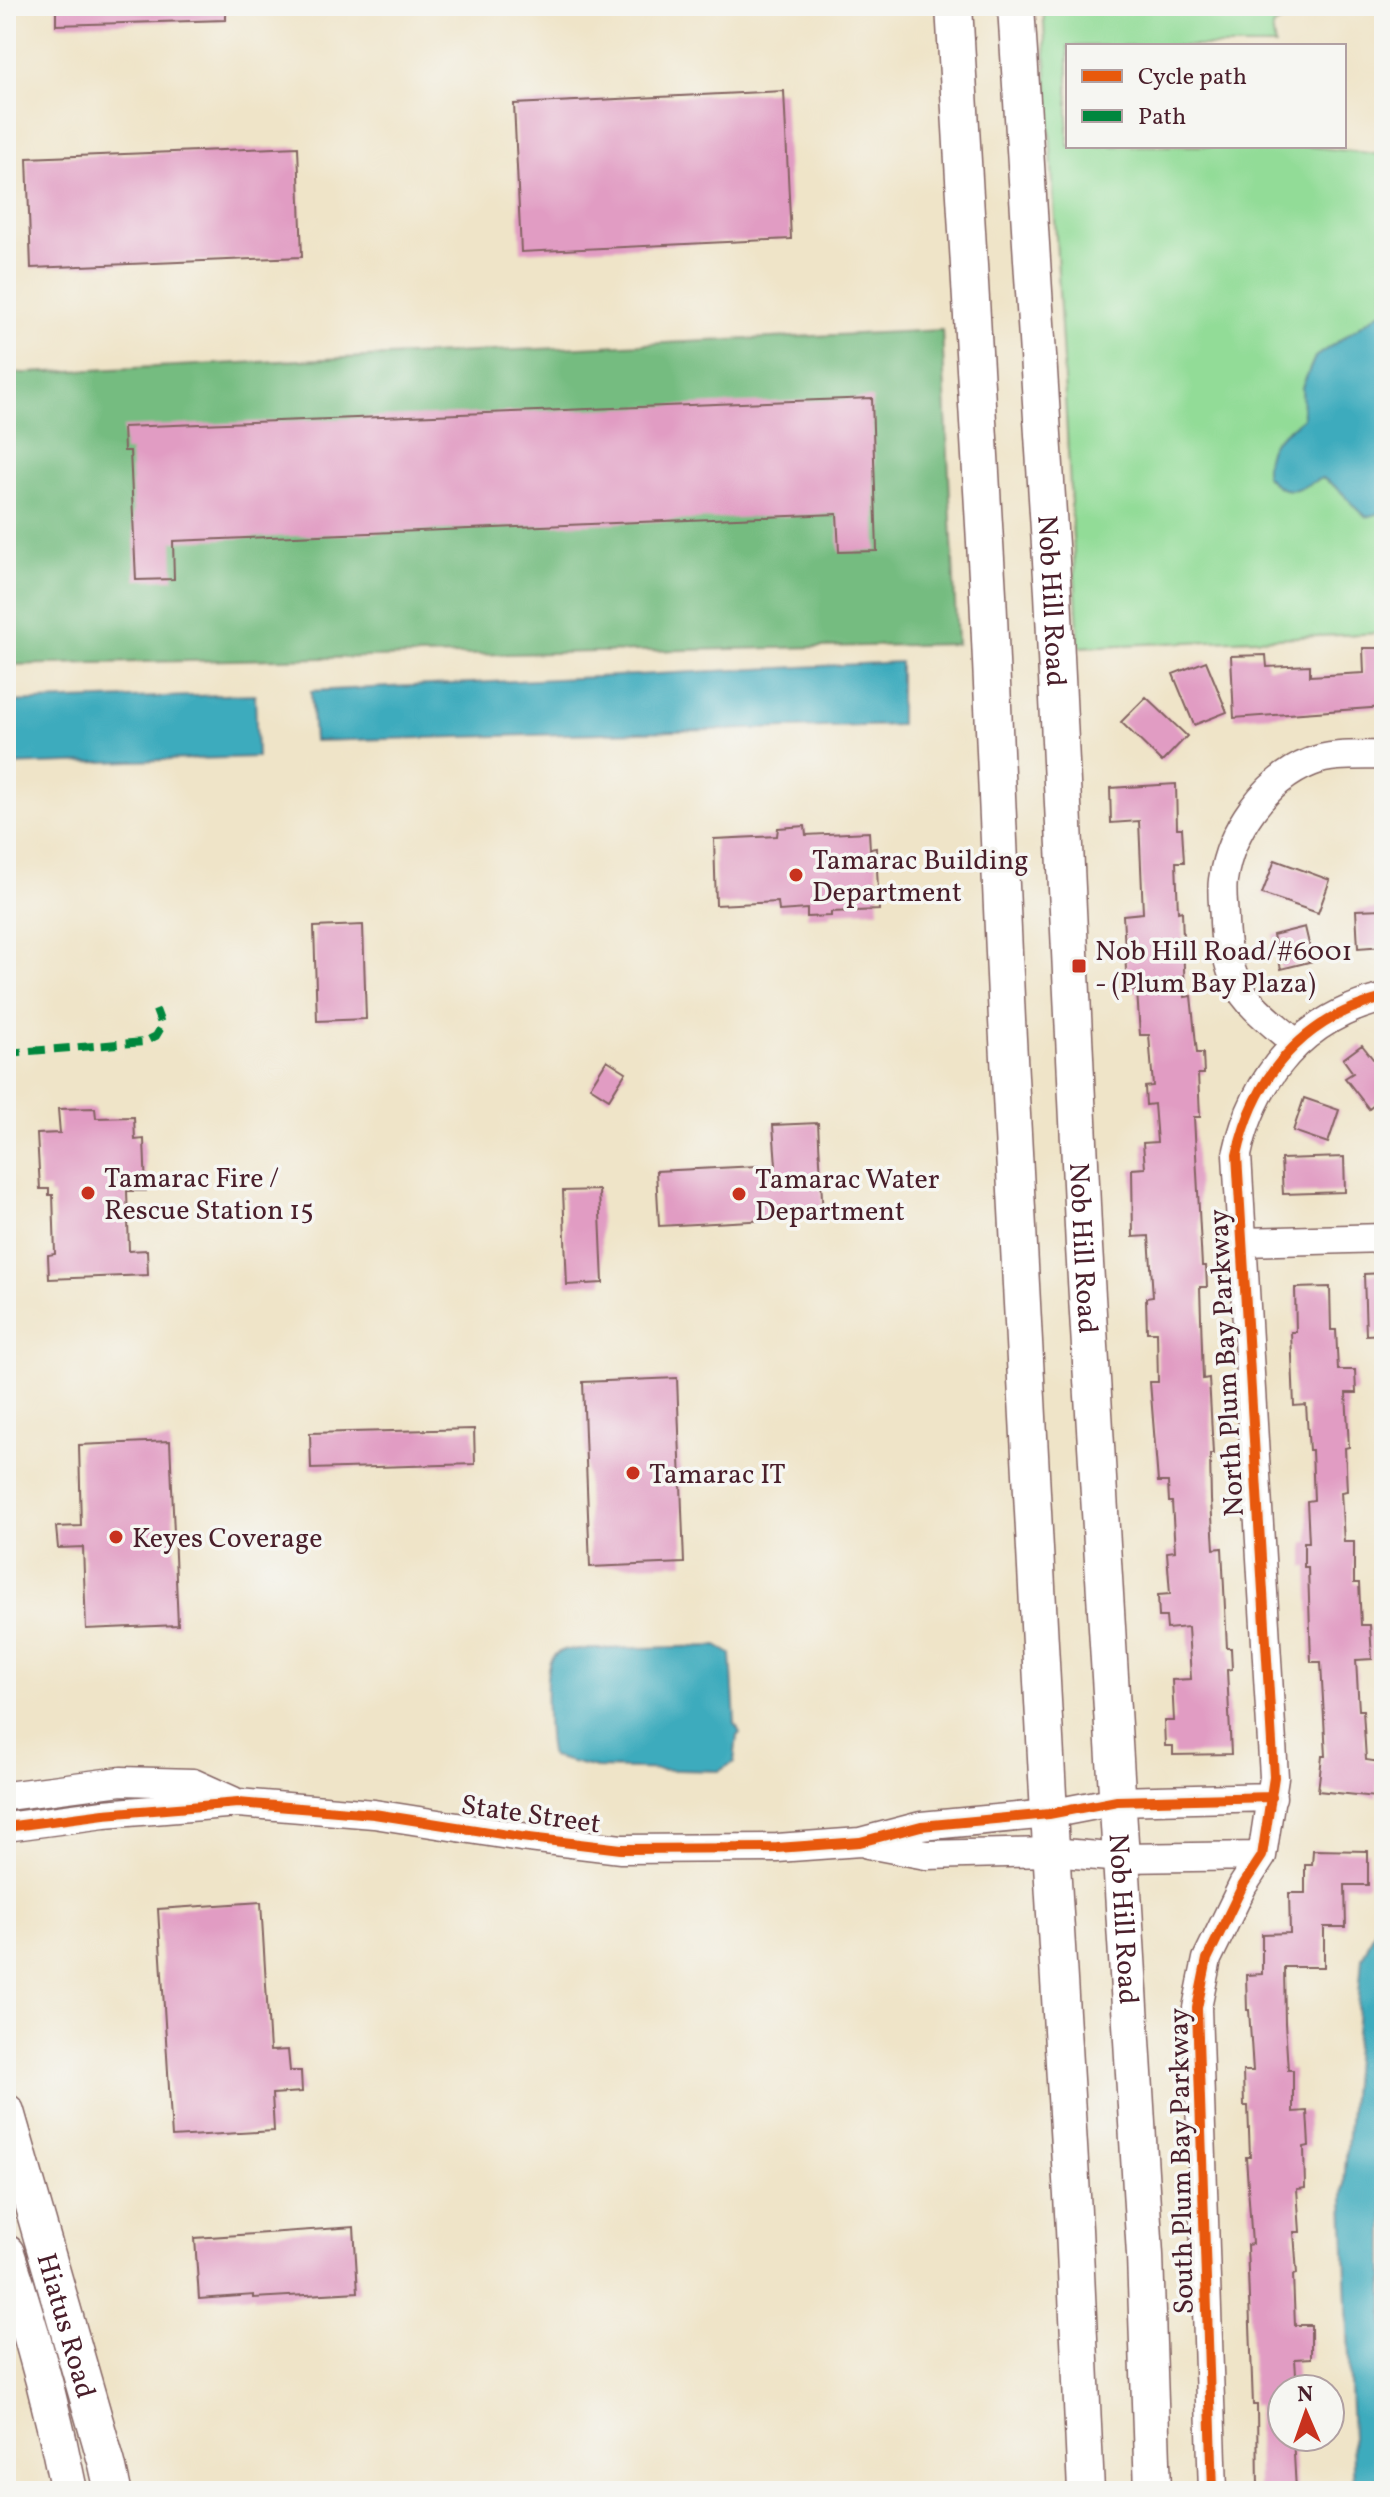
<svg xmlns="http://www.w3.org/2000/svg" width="1390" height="2497" font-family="Vollkorn,serif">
<rect width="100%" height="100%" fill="#f6f6f2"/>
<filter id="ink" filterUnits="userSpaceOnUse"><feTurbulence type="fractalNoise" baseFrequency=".0125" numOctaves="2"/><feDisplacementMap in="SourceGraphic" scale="16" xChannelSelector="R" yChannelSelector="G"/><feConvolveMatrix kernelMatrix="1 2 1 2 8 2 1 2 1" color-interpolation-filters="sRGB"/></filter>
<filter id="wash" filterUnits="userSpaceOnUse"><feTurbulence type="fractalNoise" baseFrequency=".006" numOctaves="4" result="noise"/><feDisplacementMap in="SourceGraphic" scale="32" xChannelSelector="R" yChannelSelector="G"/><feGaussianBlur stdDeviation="1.8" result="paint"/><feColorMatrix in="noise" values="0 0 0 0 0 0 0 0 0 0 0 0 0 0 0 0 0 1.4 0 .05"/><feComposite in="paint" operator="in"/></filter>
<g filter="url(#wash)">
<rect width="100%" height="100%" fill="#efe4c8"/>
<!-- green -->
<path fill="#92dc97" stroke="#6e7e61" stroke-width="2" d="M1043,6h257l2,4 -30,17 3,19h-207v100h236l73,8 7,9v470l-305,14z"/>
<!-- forest -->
<path fill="#75bc80" stroke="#606e56" stroke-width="2" d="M942,330l15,314 -951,21v-291z"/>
<!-- water -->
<path fill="#3eabbd" stroke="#446574" stroke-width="2" d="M1384,310v202l-17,5c-19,-14 -22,-27 -45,-39 -24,11 -36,21 -57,-3 1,-36 13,-36 38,-57l-1,-31 13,-30z
M900,662v63l-586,16 -3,-50z
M255,694l2,63 -251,8v-63z
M717,1646l14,8 4,69 5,10 -3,3 -3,26 -15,9 -123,-3 -45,-11c-4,-16 -7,-82 -1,-96 3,-6 8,-9 14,-11z
M1384,1910v581h-30l-11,-294 19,-239z"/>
<g id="blocks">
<!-- building -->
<path fill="#e19cc3" d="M56,6h170v14l-170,5z
M784,91l7,148 -270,13 -7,-148z
M298,147l4,110 -271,11 -4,-110z
M872,398l5,153 -38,1 -2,-38 -664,27 1,38 -38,1 -6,-129h-6l-1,-24z
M1363,648h21v59l-150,11 -3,-62 35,-1 1,12 43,-2v11l54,-3z
M1206,661l21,51 -33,13 -21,-51z
M1146,697l41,39 -25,26 -41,-40z
M1176,784l1,44h5l2,34h-8l2,50 4,-1 3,86 6,-1 6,57h6l1,21h-6l2,43h-6l8,149h4l1,21h-7l3,92 6,-1 2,36 2,40h-3l1,46 3,49 8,-1 5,100h4l1,21 -5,1 4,84 -58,1v-9h-8l-1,-25h10l-2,-41 19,-1 -3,-52 -21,2 -1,-12h-7l-1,-22 12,-1 -3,-42 8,-1 -3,-49h-3l-1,-20h-10l-8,-100h8l-1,-50h-10l-1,-34 7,-1 -4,-61 -16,1 -1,-68 13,-1 -2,-25 14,-1 -3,-38 -8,1 -1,-18 8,-1 -4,-51h-9l-3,-44h-10l-2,-41 -2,-35 20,-2 -4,-92 -28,2 -1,-35z
M805,826l1,9 63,-3 1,17 6,-1 3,62 -48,2v4l-24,1v-8l-28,2 -1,-9 -62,3 -2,-66 63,-3 1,-8z
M1275,860l55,20 -12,33 -56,-19z
M1384,909v37l-26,2 -2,-38z
M363,925l3,94 -49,2 -3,-94z
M1305,927l8,34 -32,8 -8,-34z
M1362,1045l22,28v24l-15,12 -24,-31 8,-5 -10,-14z
M607,1060l19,12 -17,27 -19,-12z
M1304,1098l35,12 -11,33 -35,-12z
M95,1108l1,10 38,-1 1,23 9,-1 2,52h-19l2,60 18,-1 1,25 -99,4 -1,-24 7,-1 -2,-59h-4v-6h-9l-3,-55 23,-1 -2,-24z
M818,1123l5,94 -164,9 -3,-55 120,-6 -3,-40z
M1344,1157l1,35 -62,2 -2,-35z
M599,1190l4,93 -36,2 -4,-94z
M1384,1273v61l-18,1 -2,-61z
M1330,1287l1,43h5l2,40h17l1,23h-10l3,54 -4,1 2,43 -6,1 3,50h10v41h5l2,42h9l2,34 -16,1 3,50h4l3,50 14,2 -4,35 -58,-6 4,-35h4l-5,-94h-10l-3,-95h-4v-25h5l-2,-41 7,-1 -2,-50h-3l-3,-45 -12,1 -3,-74h5l-1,-44z
M677,1378l7,185 -94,4 -7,-185z
M474,1429l1,35 -164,5 -1,-36z
M170,1441l8,184 -92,4 -3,-82 -25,1 -2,-21 25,-1 -2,-81z
M1313,1850l55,1v34h-23l1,42h-22v40h-40l1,56 3,47h5v42l14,-1 2,35 -5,1 1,41 -8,1 3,43h-6l3,42 -4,1 2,50h16v33l-16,1 2,30h-15v48h11l3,53 -38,1 -1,-86h-4l-6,-160 5,-1 -6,-87h4l-2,-51h-4l-1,-35h10l-4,-61h-2l-1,-35 16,-1v-40l28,-1 -1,-40h16v-28h7z
M261,1902l9,149 18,-1 2,21h11l1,21 -30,2 2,37 -102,6 -14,-228z
M354,2227l4,65 -104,6v-3l-55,4 -4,-61z"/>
</g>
</g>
<g filter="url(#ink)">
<use href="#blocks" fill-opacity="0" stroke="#846462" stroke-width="2"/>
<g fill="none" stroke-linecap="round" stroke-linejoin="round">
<!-- minor casing -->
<g stroke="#846462" stroke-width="31">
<path id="minor" d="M1295,1043c-20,-18 -46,-36 -59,-61 -9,-18 -11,-39 -12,-60 0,-13 -3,-29 -1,-42 7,-49 42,-100 88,-118 22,-9 50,-6 73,-7
M1242,1242l142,-4
M6,1796l115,-15 72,2 40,18
M6,1827l98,-13 134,-11 136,11 147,23 100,12 156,-1 83,-6 61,-16 128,-12 68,-13 155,-4
M868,1844l58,11 126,-3 69,6 141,-2
M1213,2491l-16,-483 10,-49 36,-74 19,-29 12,-79 -37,-622c17,-79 67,-138 147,-157"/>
</g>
<!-- major casing -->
<g stroke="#846462" stroke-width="39">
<g id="major">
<path d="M954,6l34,588 19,426 42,794 25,415 12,262"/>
<path id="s1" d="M1016,6l37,587 31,654 61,1008 8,236"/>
<path id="s2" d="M6,2112l101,352 6,27"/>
<path d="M6,2253c26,78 47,157 63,238"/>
</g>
</g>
<!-- minor -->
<use href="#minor" stroke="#fff" stroke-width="28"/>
<!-- major -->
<use href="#major" stroke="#fff" stroke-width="36"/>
<!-- quiet -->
<path stroke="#00873e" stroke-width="8" stroke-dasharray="16 8" stroke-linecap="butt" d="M6,1053l138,-11 12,-6 6,-10 -6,-16"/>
<!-- cycleway casing -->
<g stroke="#f6f6f2" stroke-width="15">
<path id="cycleway" d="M6,1827l98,-13 134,-11 136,11 147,23 100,12 156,-1 83,-6 61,-16 128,-12 68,-13 155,-4
M1213,2491l-16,-483 10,-49 36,-74 19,-29 12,-79 -37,-622c17,-79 67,-138 147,-157"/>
</g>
<!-- cycleway -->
<use href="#cycleway" stroke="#e8590c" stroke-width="10"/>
</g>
</g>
<!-- markers -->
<g fill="#c8321e" stroke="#f6f6f2" stroke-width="3">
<circle cx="796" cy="875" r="8"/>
<rect x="1071" y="958" width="16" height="16" rx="4"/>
<circle cx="88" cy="1193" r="8"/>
<circle cx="739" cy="1194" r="8"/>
<circle cx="633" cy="1473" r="8"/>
<circle cx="116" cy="1537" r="8"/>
</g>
<g text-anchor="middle" stroke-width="7" stroke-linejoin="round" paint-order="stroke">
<!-- street labels -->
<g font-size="28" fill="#4a1f2b" stroke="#f6f6f2">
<text dy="10" stroke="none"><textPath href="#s1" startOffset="596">Nob Hill Road</textPath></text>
<text dy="10" stroke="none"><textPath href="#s1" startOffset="1244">Nob Hill Road</textPath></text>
<text transform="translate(1225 1363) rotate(-93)" y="10">North Plum Bay Parkway</text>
<text transform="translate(531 1813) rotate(8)" y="10">State Street</text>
<text dy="10" stroke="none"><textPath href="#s1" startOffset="1916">Nob Hill Road</textPath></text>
<text transform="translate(1180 2161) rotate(-91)" y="10">South Plum Bay Parkway</text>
<text dy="10" stroke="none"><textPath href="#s2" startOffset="222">Hiatus Road</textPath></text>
</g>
<!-- poi labels -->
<g font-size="28" fill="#4a1f2b" stroke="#f6f6f2" text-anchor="start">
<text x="812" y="869">Tamarac Building<tspan x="812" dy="32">Department</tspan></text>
<text x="1095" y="960">Nob Hill Road/#6001<tspan x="1095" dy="32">- (Plum Bay Plaza)</tspan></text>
<text x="104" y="1187">Tamarac Fire /<tspan x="104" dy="32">Rescue Station 15</tspan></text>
<text x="755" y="1188">Tamarac Water<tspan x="755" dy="32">Department</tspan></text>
<text x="649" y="1483">Tamarac IT</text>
<text x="132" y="1547">Keyes Coverage</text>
</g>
</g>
<!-- margin -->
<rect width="1390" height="2497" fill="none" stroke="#f6f6f2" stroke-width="32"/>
<!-- legend -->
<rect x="1066" y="44" width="280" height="104" fill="#f6f6f2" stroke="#b1a0a2" stroke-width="2"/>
<rect x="1082" y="70" width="40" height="12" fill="#e8590c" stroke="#b1a0a2" stroke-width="2"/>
<text x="1138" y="84" font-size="24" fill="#4a1f2b">Cycle path</text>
<rect x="1082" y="110" width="40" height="12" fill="#00873e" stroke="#b1a0a2" stroke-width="2"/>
<text x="1138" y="124" font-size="24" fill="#4a1f2b">Path</text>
<!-- north arrow -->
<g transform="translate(1306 2413) rotate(358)"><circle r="38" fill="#f6f6f2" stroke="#b1a0a2" stroke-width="2"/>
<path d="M0-6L14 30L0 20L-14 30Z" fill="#c8321e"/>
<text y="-12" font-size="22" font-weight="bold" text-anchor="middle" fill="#4a1f2b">N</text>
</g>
</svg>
